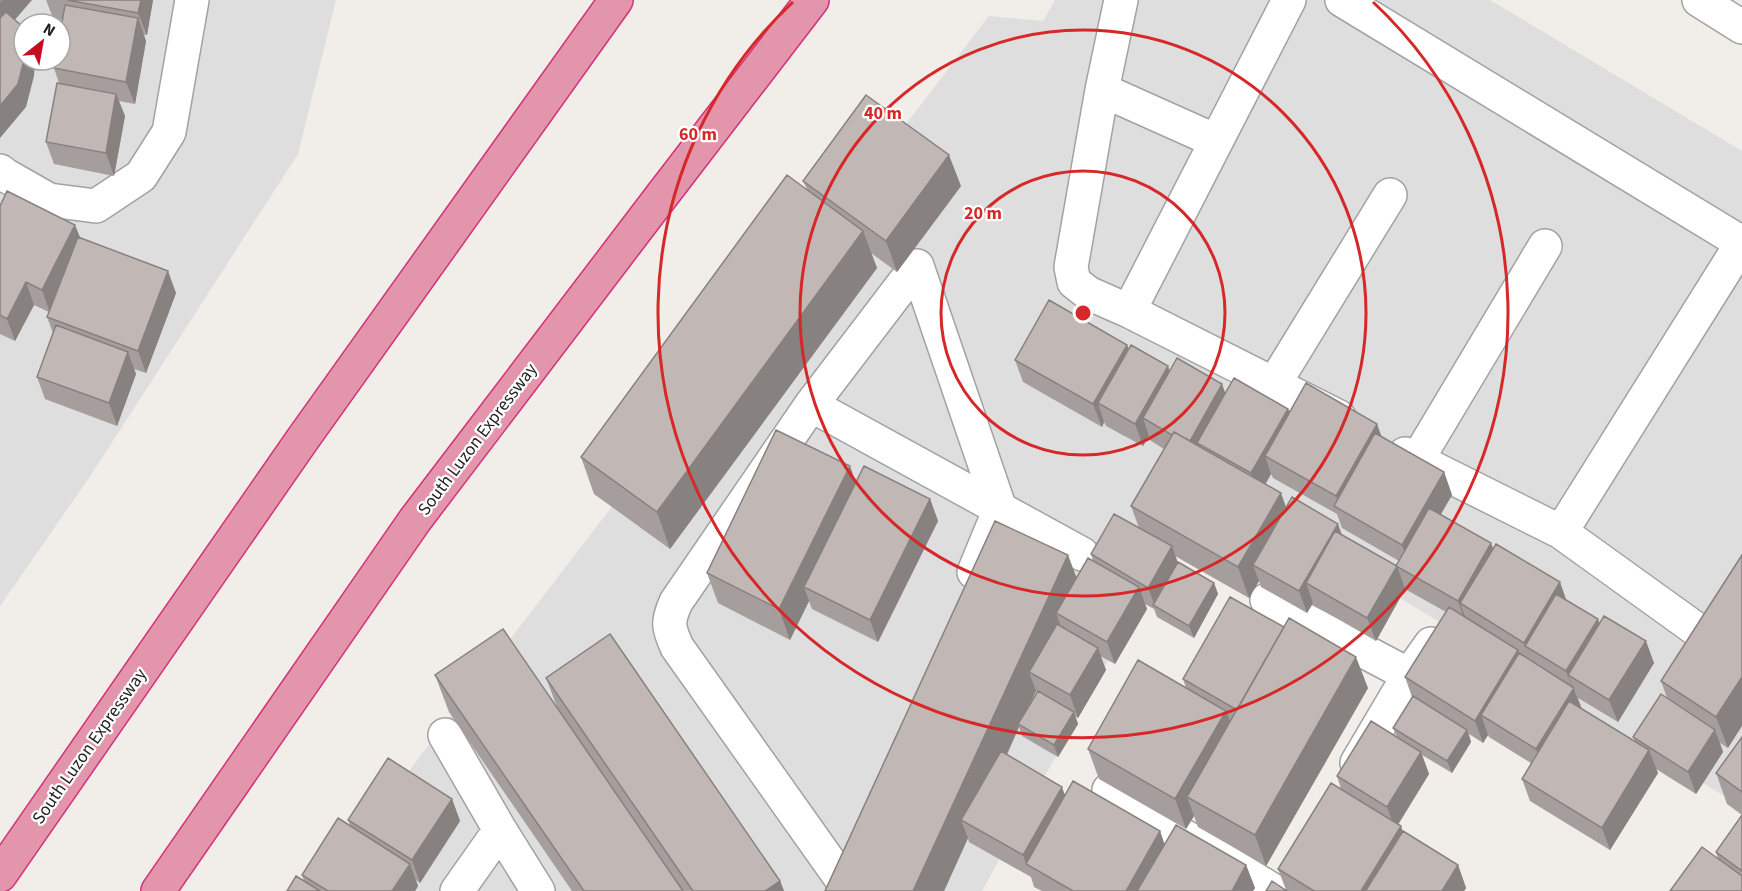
<svg xmlns="http://www.w3.org/2000/svg" width="1742" height="891" font-family="'Source Sans 3',sans-serif">
<rect width="100%" height="100%" fill="#f1ede8"/>
<!-- residential -->
<path fill="#dfdede" fill-rule="evenodd" d="M0,0h336l-38,154 -209,324 -89,128zM24,24h36v36h-36z
M1055,0h435l252,151v656l-535,-327 -225,411h-661l94,-128 574,-747 54,5z"/>
<g fill="none" stroke-linecap="round" stroke-linejoin="round">
<!-- minor casing -->
<g stroke="#a2a2a2" stroke-width="36">
<path id="minor" d="M1121,0l-19,90 -31,177 3,15 14,11 41,18 210,106
M1342,0l400,243
M1699,0l43,27
M1102,90l114,51
M0,171l5,4 44,25 47,6 45,-30 28,-44 23,-132
M917,266l83,243 -26,63
M1129,311l160,-311
M1274,384l116,-189
M811,405l271,149
M1405,454l156,78 139,100 8,2 8,-4 26,-42
M1417,460l128,-214
M1561,532l181,-289
M1267,600l142,75
M445,735l55,95 38,61
M1357,763l52,-88 22,-31
M1109,790l165,101
M845,884l-168,-237c-9,-20 -10,-25 -1,-45l135,-197 106,-139
M457,891l43,-61"/>
</g>
<!-- highway casing -->
<g stroke="#d2317b" stroke-width="36">
<path id="highway" d="M0,875l302,-435 314,-440
M158,891l257,-371 245,-322 152,-198"/>
</g>
<!-- minor -->
<use href="#minor" stroke="#fff" stroke-width="33"/>
<!-- highway -->
<use href="#highway" stroke="#e395ac" stroke-width="33"/>
</g>
<!-- wall -->
<path fill="#a69e9c" fill-rule="evenodd" d="M46,0h107l-6,35h-3l2,6 -11,63 -16,-3 6,15 -11,60 -60,-12 -8,-22 13,-59 -5,-15 8,-48 -9,-2z
M803,181l158,5 -64,86 -26,-19 6,15 -207,281 -76,-55 -13,-37 226,-268z
M0,206l80,32 96,55 -30,80 -12,-4 2,5 -19,52 -72,-27 -8,-22 16,-44 -6,-16 2,-5 -15,-7 -19,36 -15,-7z
M1127,345l2,4 41,22 55,22 63,16 1,4 93,24 62,35 8,23 -11,19 125,86 88,63 -36,59 -40,-24 4,11 53,32 -2,-4 34,-39 -6,-17 81,-126 -14,193 -8,-5 3,9 -27,42 -40,-25 2,4 -48,77 -80,-49 -8,-22 9,-16 -42,-26 -1,-2 -5,8 -14,-9 2,8 -19,31 -30,-18 7,19 -31,51 5,7 55,33 8,23 -2,3h-198l20,-1 -8,-21 63,-80 -4,-13 60,-39 -4,-9 19,-31 -7,-20 41,-65 -41,-23 -29,52 -62,-36 -1,-2 -6,10 -46,-26 -2,-6 -10,17 -74,-42 3,6 36,21 4,11 -24,44 -37,-21 -3,-8 -9,-5 2,5 -32,55 -15,-8 6,14 -28,48 -3,-2 3,8 -20,33 -36,-21 -3,-9 -12,28 59,40 94,36 4,13 82,21 9,23 -2,3h-211l-8,-4 -3,-10 -62,-35 -1,-4 -24,53h-119l251,-314 17,-16 -2,-7 48,-26 -8,-22 33,-57 -13,-8 -2,-5 -6,10 -37,-20 -2,-4 -2,5 -79,-45 -8,-22zM1271,474l2,4 64,36 5,14 57,33 -3,5 -54,-31 -56,-28 -21,-23zM1036,691l1,2 -9,14z
M856,483l74,16 8,22 -60,121 -66,-33 -3,-8 -19,39 -72,-37 -11,-30z
M435,675l122,32 -11,-29 234,203 4,10h-212l-123,-179z
M1183,679l185,9 -102,178 -68,-39 -4,-11 -8,13 -87,-50 -11,-30 98,-61z
M1742,737v78l-15,-11 -11,-31z
M452,799l8,22 -40,62 -4,-3 2,6 -3,5h-128l17,-10 -2,-6 48,-50 -2,-5z
M1742,815v76l-24,-32 -2,-7z"/>
<!-- shaded-wall -->
<path fill="#87817f" d="M4,0h28l-32,37v-32z
M141,0h12l-6,35 -9,-22z
M138,18l8,23 -11,63 -9,-22z
M24,60h11l-1,16 -8,31 -26,31v-32z
M116,94l9,22 -11,60 -8,-23z
M949,155l12,31 -64,86 -11,-31z
M75,225l9,22 -34,66 -8,-23z
M863,231l14,37 -207,281 -13,-37z
M168,271l8,22 -30,80 -8,-22z
M26,282l8,23 -19,36 -8,-22z
M1127,345l8,23 -37,35 6,19 -2,5 -9,-23z
M128,352l8,22 -19,52 -8,-23z
M1168,366l8,22 -33,30 6,18 -6,10 -8,-22z
M1222,384l8,22 -33,37 5,13 -14,-12z
M1288,409l8,22 -31,25 6,18 -12,22 -8,-23z
M1377,424l8,22 -44,64 -5,-14z
M850,466l11,31 -57,90 5,14 -19,39 -11,-31z
M1444,472l8,23 -42,72 -8,-22z
M1281,493l11,31 -39,41 6,16 -10,17 -11,-31z
M930,499l8,22 -60,121 -8,-22z
M1338,524l8,22 -40,37 7,20 -6,10 -8,-22z
M1491,543l8,22 -39,38 7,19 -1,2 -8,-23z
M1172,546l8,23 -25,37 -7,-18z
M1068,555l14,37 -26,21 7,20 -34,39 7,19 -16,34 -2,-1 1,3 -46,100 -12,-7 7,18 -24,53h-31z
M1397,566l8,23 -29,52 -9,-23z
M1560,582l8,23 -43,41 7,19 -8,-22z
M1214,583l4,11 -24,44 -5,-12z
M1139,587l8,22 -32,55 -8,-22z
M1598,619l8,22 -38,34 14,35 -38,61 -8,-22 37,-60 -7,-18z
M1646,641l8,22 -36,59 -9,-22z
M1098,648l8,22 -28,48 -8,-23z
M1518,650l9,22 -46,43 7,20 -5,8 -8,-22z
M1356,657l12,31 -102,178 -11,-31z
M1742,677v49l-14,22 -12,-31z
M1226,711l12,30 -51,56 7,19 -8,13 -11,-30z
M1074,712l4,12 -20,33 -4,-12z
M1467,730l4,12 -19,31 -5,-12z
M1715,730l8,22 -27,42 -8,-22z
M1649,750l9,23 -48,77 -8,-22z
M1421,752l8,22 -34,55 -8,-22z
M1062,787l8,22 -44,55 -3,-9z
M452,799l8,22 -40,62 -8,-23z
M1401,826l8,23 -43,41 1,1h-6z
M1160,831l8,23 -21,37h-21z
M410,864l8,22 -3,5h-23z
M1246,865l9,23 -2,3h-21z
M1458,865l8,23 -2,3h-22z
M780,881l4,10h-19z"/>
<!-- building -->
<path fill="#c1b8b5" stroke="#87817f" stroke-width="1.5" d="M0,0h4l-4,5z
M67,0h74l-3,13z
M65,5l73,13 -12,64 -72,-14 1,-8h5v-27z
M6,12l18,16v32l-6,24 -18,22v-88z
M57,83l59,11 -10,59 -60,-11z
M866,95l83,60 -63,86 -83,-60z
M787,175l76,56 -206,281 -76,-55z
M7,191l68,34 -33,65 -16,-8 -19,37 -7,-4v-109z
M78,237l90,34 -30,80 -91,-34z
M1049,300l78,45 -34,59 -78,-44z
M56,325l72,27 -19,51 -72,-26z
M1131,345l37,21 -33,58 -37,-21z
M1177,358l45,26 -32,57 -16,-9 -2,3 -29,-17z
M1234,378l54,31 -37,64 -54,-30z
M1306,383l71,41 -41,72 -71,-40z
M776,430l74,36 -71,143 -72,-36z
M1174,432l107,61 -43,74 -107,-61z
M1375,433l69,39 -42,73 -68,-39z
M864,466l66,33 -60,121 -66,-33z
M1292,497l46,27 -39,67 -46,-26z
M1429,508l62,35 -33,58 -62,-35z
M1114,514l58,32 -24,42 -57,-34z
M995,521l73,34 -155,336h-88z
M1335,531l62,35 -30,52 -61,-35z
M1496,544l64,38 -36,61 -64,-40z
M1742,555v122l-26,40 -55,-36z
M1088,558l51,29 -32,55 -51,-29z
M1178,562l36,21 -25,43 -36,-21z
M1556,594l42,25 -32,52 -41,-25z
M1230,597l54,30 -47,83 -54,-31z
M1449,607l69,43 -43,71 -70,-44z
M1604,616l42,25 -37,59 -41,-25z
M1289,618l67,39 -101,178 -68,-38z
M1057,624l41,24 -28,47 -41,-23z
M503,629l180,262h-99l-149,-216z
M610,634l170,247 -15,10h-72l-147,-213z
M1519,653l55,35 -38,61 -55,-34z
M1138,660l88,51 -51,88 -87,-50z
M1038,691l36,21 -20,33 -36,-21z
M1661,694l54,36 -27,42 -55,-35z
M1413,696l54,34 -20,31 -54,-33z
M1569,701l80,49 -47,78 -80,-49z
M1371,721l50,31 -34,55 -50,-31z
M1742,737v55l-26,-19z
M1001,751l61,36 -39,68 -62,-35z
M388,758l64,41 -40,61 -64,-40z
M1073,781l87,50 -34,60h-53l-47,-27z
M1331,783l70,43 -40,65h-47l-36,-22z
M1742,815v56l-26,-19z
M338,818l72,46 -18,27h-64l-26,-16z
M1176,825l70,40 -14,26h-95z
M1403,831l55,34 -16,26h-74l-2,-1z
M1702,847l40,29v15h-72z
M296,876l24,15h-33z
M1272,881l15,10h-21z"/>
<!-- distance rings -->
<g fill="none" stroke="#d62828" stroke-width="3">
<circle cx="1083" cy="313" r="142"/>
<circle cx="1083" cy="313" r="283"/>
<path d="M1373 2A425 425 0 1 1 793 2"/>
</g>
<g text-anchor="middle" stroke-width="4.5" stroke-linejoin="round" paint-order="stroke">
<!-- street labels -->
<g font-size="18" fill="#212121" stroke="#fff">
<text transform="translate(477 439) rotate(-53)" y="6">South Luzon Expressway</text>
<text transform="translate(89 746) rotate(-55)" y="6">South Luzon Expressway</text>
</g>
</g>
<circle cx="1083" cy="313" r="9" fill="#d62828" stroke="#fff" stroke-width="3"/>
<g font-size="18" text-anchor="middle" font-weight="bold" fill="#d62828" stroke="#fff" stroke-width="4.5" stroke-linejoin="round" paint-order="stroke">
<text x="883" y="119">40 m</text>
<text x="698" y="140">60 m</text>
<text x="983" y="219">20 m</text>
</g>
<!-- north arrow -->
<g transform="translate(42 42) rotate(31)"><circle r="28" fill="#ffffff" stroke="#a6a6a6" stroke-width="1.5"/>
<path d="M0-4.5L10 22L0 15L-10 22Z" fill="#c70b21"/>
<text y="-9" font-size="16" font-weight="bold" text-anchor="middle" fill="#212121">N</text>
</g>
</svg>
